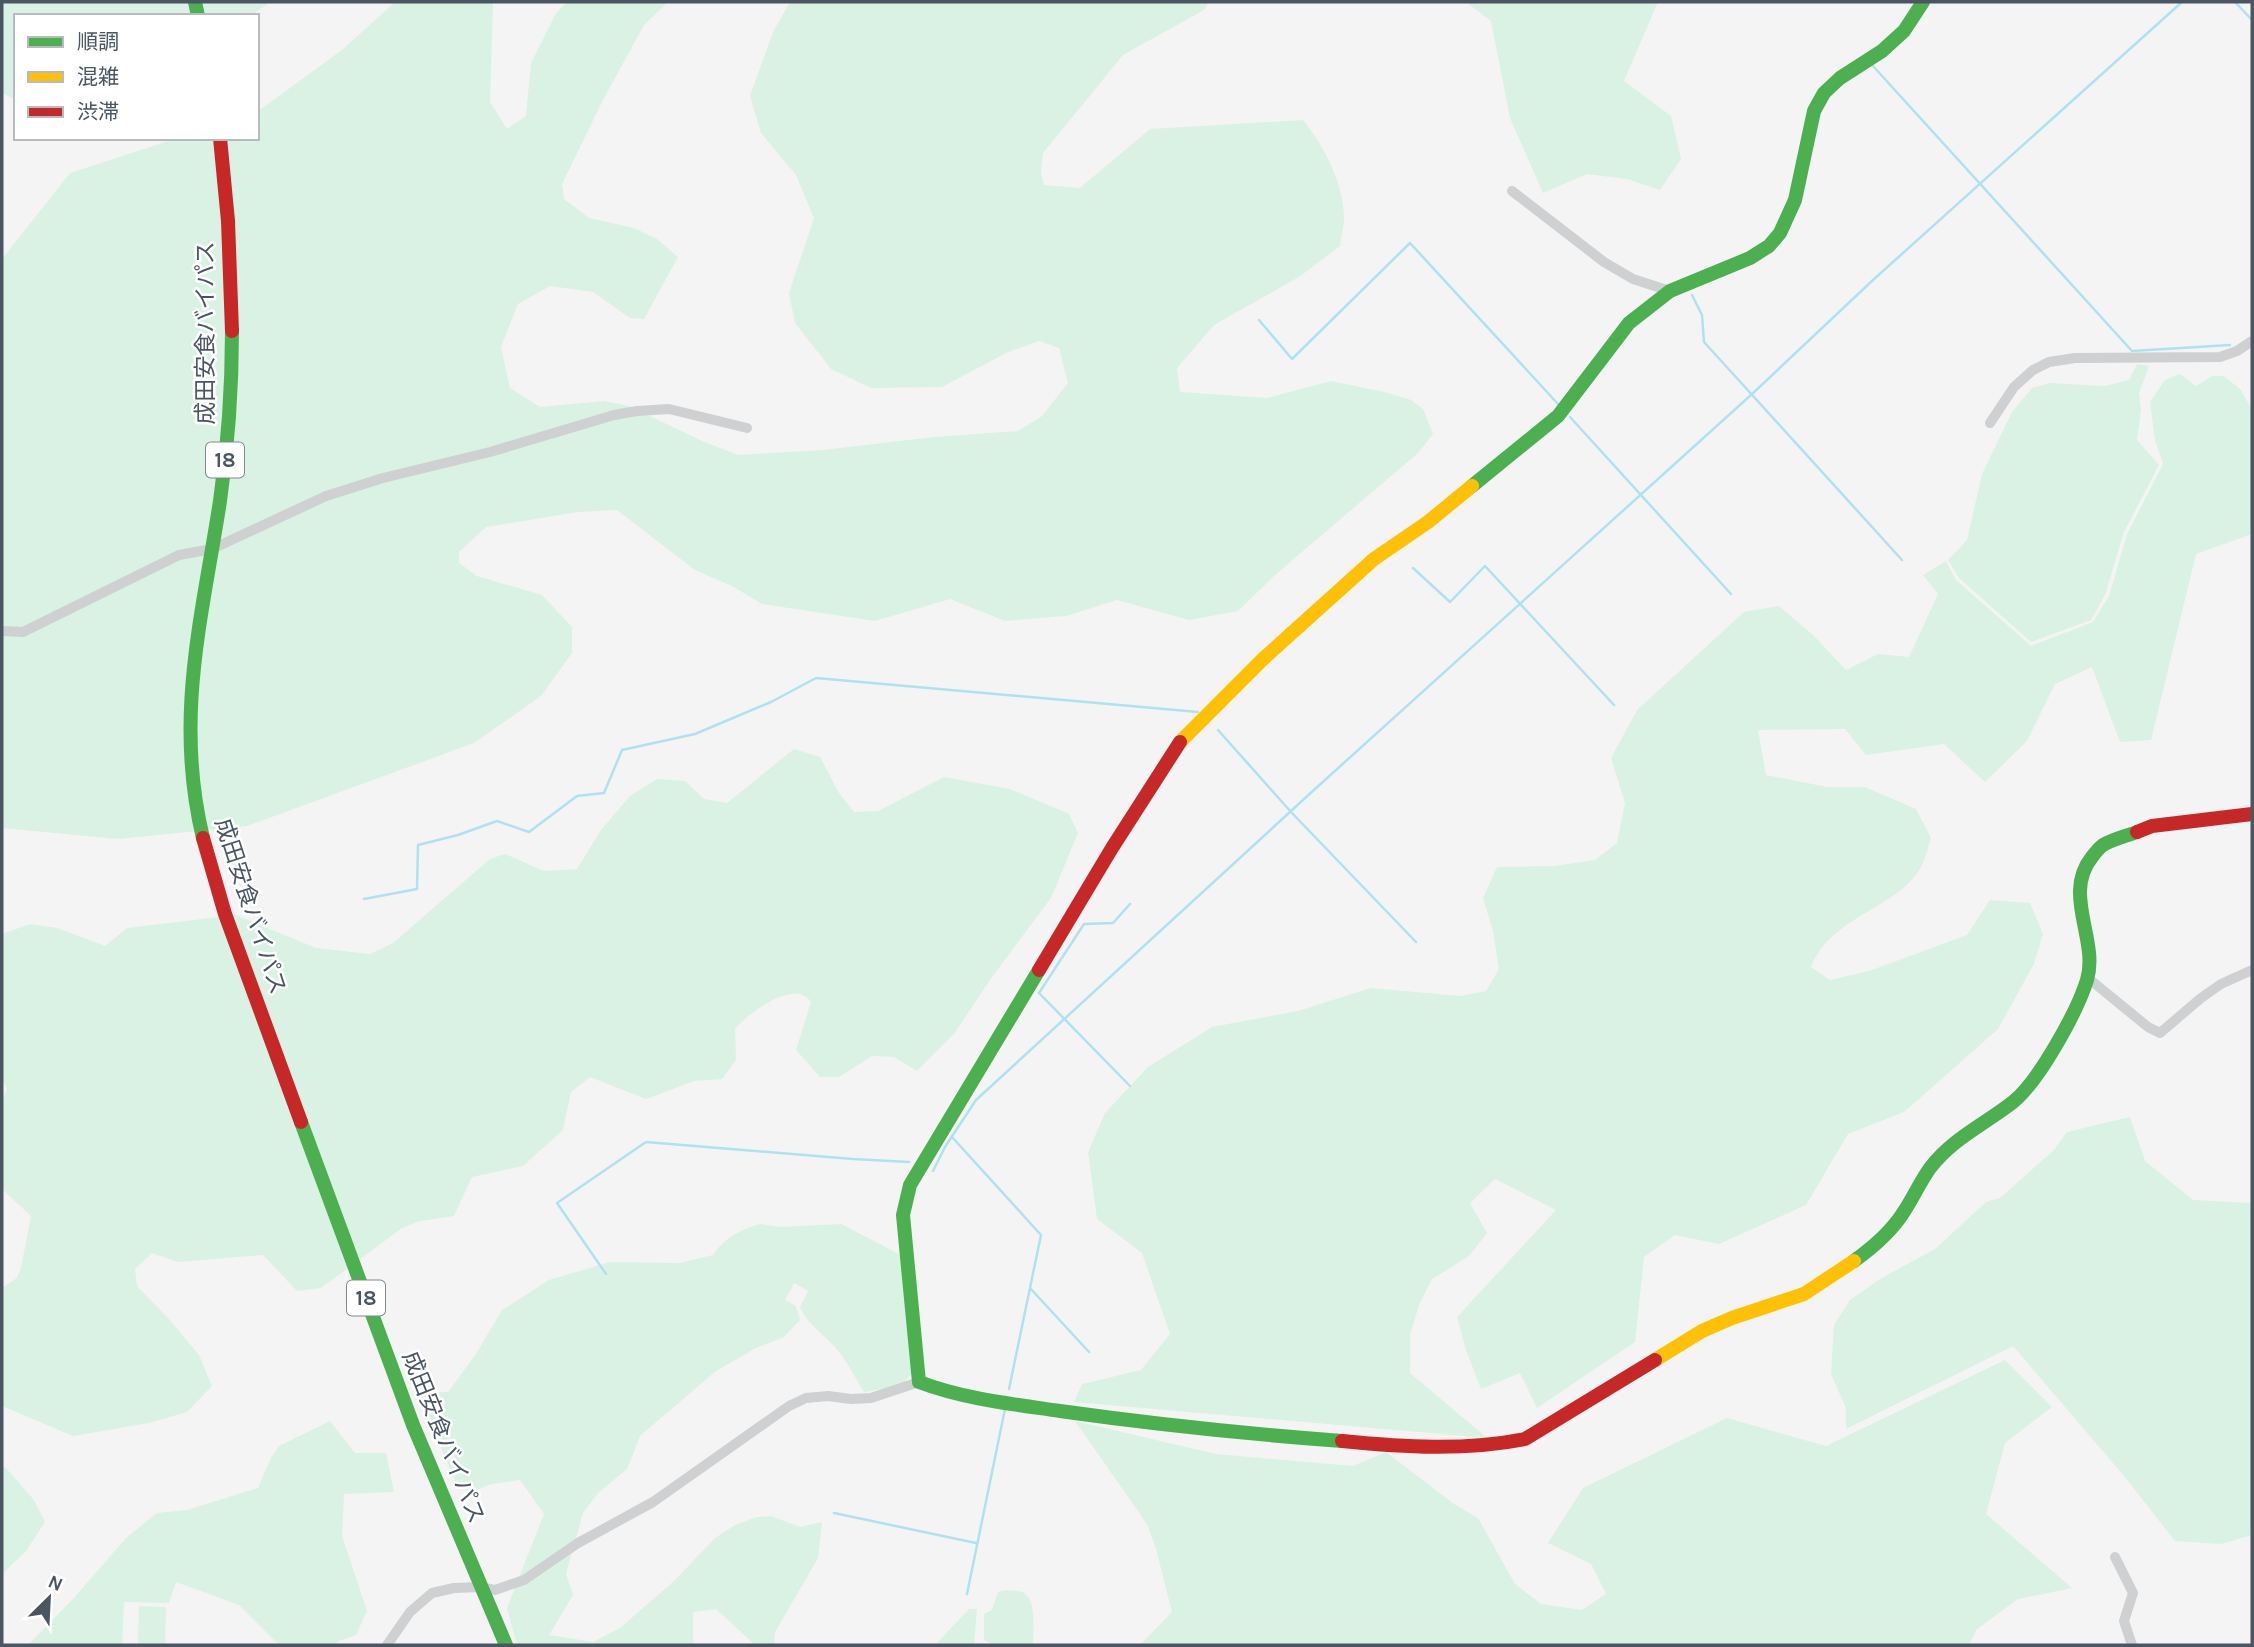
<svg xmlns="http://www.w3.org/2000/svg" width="2254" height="1647" font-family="Karla,'Noto Sans JP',sans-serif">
<rect width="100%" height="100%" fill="#f4f4f4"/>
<!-- green -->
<path fill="#d9f2e3" d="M2,2h268l-19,14h-235v84l-14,-7z
M395,2h98l-3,100 17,27 19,-13 5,-53 25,-50 11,-11h101l-24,23 -41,75 -41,84 2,15 25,19 45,10 23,11 21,18 -34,62 -14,-1 -37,-26 -43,-6 -32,18 -17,43 9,41 30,19 64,-6 25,5 73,35 36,14 84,-5 113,-13 83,-6 24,-15 26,-33 -9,-35 -20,-7 -31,11 -66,35 -71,1 -40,-19 -36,-46 -6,-30 25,-75 -18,-43 -35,-42 -11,-37 23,-64 17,-30h419l-5,8 -81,45 -80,98 -2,20 3,12 36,3 70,-59 153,-9c21,26 41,64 41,98 0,9 -3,19 -4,28l-41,31 -85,48 -37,43 3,24 87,6 64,-17 53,11 27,8 12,9 10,25 -15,19 -143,122 -37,36 -49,9 -72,-20 -51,16 -61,5 -55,-22 -75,22 -113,-17 -30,-18 -37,-16 -78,-60 -39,2 -92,15 -27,25v11l18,13 65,19 30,32v26l-31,43 -67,47 -227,83 -129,13 -116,-11v-569l68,-86 108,-35h79v-26l85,-62z
M1466,2h192l-34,79 47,35 10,43 -21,31 -33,-11 -40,-5 -44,19 -33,-75 -19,-97z
M2137,364l12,2 -10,27 2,16 -4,31 22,25 -35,67 -19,63 -14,25 -60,22 -72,-64 -11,-18 19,-20 15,-66 30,-62 20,-24 18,-5 55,3 24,-6z
M2180,374l16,12 16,-10h12l17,14 11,20v124l-56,20 -45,186 -31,2 -28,-75 -37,17 -28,57 -42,41 -41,-38 -78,11 -21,-26 -87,1 8,45 61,12h38l51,22 15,29c-3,9 -5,19 -9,27 -21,43 -91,50 -111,102l19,13 39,-9 98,-36 23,-35 40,3 13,31 -9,30 -36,65 -94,83 -56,22 -42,71 -87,39 -44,-9 -31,22 -9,85 -98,66 -17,-35 -39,16 -15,-39 -9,-33 99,-107 -61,-31 -25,24 17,30 -18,23 -37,23 -13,26 -9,30v38l77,65 -413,-36 8,-18 59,-14 29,-36 -28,-81 -45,-34 -9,-67 17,-39 43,-46 64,-40 86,-16 73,-23 89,8 26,-5 13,-22 -6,-38 -10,-33 14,-31 57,-1 41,-6 22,-17 8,-40 -14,-45 26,-48 107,-98 35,-6 34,29 33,35 32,-16 31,3 29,-63 -15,-19 23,-14 10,19 75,66 62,-24 16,-26 18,-62 36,-70 -8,-24 -5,-38 15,-22z
M794,749l26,8 19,36 15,19 24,-1 66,-34 66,12 59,25 9,19 -27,65 -59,79 -38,57 -37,37 -23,-14 -22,-1 -33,21h-19l-24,-27 15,-48c-16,-24 -63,11 -76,27l1,31 -14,19 -28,2 -48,18 -56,-22 -19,15 -8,38 -40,36 -51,11 -18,39 -34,5 -18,7 -81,60 -24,3 -34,-36 -85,7 -26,-9 -17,16 2,17 31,32 31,37 13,31 -25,26 -38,11 -76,13 -71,-30v-118l15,-10 4,-10 10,-52 -29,-27v-86l5,-15 -5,-8v-146l28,-10 27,4 48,18 22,-18 109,-13 80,33 54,6 23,-11 97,-84 15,-5 39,17 33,-2 24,-39 29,-34 27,-17 28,2 19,18 23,4z
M2130,1117l15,44 48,39 57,3 2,-3v335l-31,9 -46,-3 -51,-65 -111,-130 -167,83v-21l-15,-34 3,-49 16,-25 30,-21 55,-30 51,-47 14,-4 53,-47 14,-19z
M760,1224l21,3 60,-3 60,31 13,117 -15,14 -35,6c-8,-13 -15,-27 -24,-39 -13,-17 -32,-27 -40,-46l8,-16 -14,-8 -9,17 11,6 4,14 -16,17 -28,11 -40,23 -76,65 -13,33 -29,24 -15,20 -17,61 7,21 -24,40 44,7 27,-14 54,-47 41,-43 20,-13 22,-8 14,-1 29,11 22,-5 -4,36 -43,74 -1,13h-19l-39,-36 -23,3v33h-176l-10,-37 37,-94 -24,-34 -28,4 -21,8 -15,-9 -39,-91h31l28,-38 26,-44 47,-30 61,-18 70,1 33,-8c13,-18 26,-25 47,-31z
M2005,1360l47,47 -47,36 -19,71 86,74 -54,11 -41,30 -8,16h-829l32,-33 -16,-63 -9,-25 -72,-103 141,33 137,12 33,-14 68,52 24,14 37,66 26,20 41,6 24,-16 -15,-30 -43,-21 35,-55 144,-70 99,28z
M330,1421l25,32h31l8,39 -50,2 -2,42 25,75 -11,24 -17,6 -4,4h-56l-40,-40 -63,-23 -7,21 -45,-1 -2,43h-94l45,-46 53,-61 31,-25 30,-3 71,-22 13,-30 8,-12z
M2,1466l4,2 28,32 11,22 -19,29 -24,23z
M1006,1590c6,1 13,0 18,3 13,8 9,39 9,52h-40l-9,-5v-26l8,-4 6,-18z
M139,1606l27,1 -1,38h-27z
M969,1609h8l-3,36h-39z"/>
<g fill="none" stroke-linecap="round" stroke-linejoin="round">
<!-- stream -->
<path stroke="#aee2f0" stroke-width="2.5" d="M2235,2l17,18
M1873,66l259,285 98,-6
M1692,295l10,20 2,27 198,218
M1259,320l33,39 118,-116 148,161
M1570,417l161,177
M1413,568l37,34 35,-36 129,139
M1218,730l73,82 125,130
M364,899l53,-10 1,-44 40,-10 39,-14 32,11 48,-36 27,-3 18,-43 73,-16 76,-32 45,-24 382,34
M1130,904l-17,19 -29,1 -45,69 91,93
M952,1137l89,98 -32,154
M933,1171l12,-24 31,-47 339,-311 436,-394 122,-115 309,-278
M606,1274l-49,-71 89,-61 207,17 56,3
M1030,1288l59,64
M834,1513l142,30
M967,1594l38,-185"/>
<!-- street -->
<path stroke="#ced0d2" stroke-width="10" d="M1512,191l92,71 29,17 37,12
M1990,423l24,-36 19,-17 16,-8 26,-4 145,-1 17,-6 15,-10
M2,631l21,1 156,-77 33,-6 114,-53 57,-18 107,-26 124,-37 23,-4 32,-2 78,19
M2088,978l60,49 12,6 41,-35 20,-14 31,-14
M2115,1557l18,36 -9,28 8,24
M387,1645l23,-33 22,-19 22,-5 28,-1 13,3 29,-10 54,-37 75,-41 136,-96 17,-8 22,-2 23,3 20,-1 48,-16"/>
<!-- fast -->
<path stroke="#4caf50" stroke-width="14" d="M195,2l3,14
M1472,486l86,-70 71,-93 41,-32 80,-33 19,-12 11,-13 15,-33 19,-89 10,-18 16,-15 42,-27 22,-20 19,-29
M203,838c-29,-120 -1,-220 17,-337 8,-56 12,-113 12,-170
M1039,970l-129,215 -7,30 16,167c45,17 93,22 141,29 93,13 187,23 282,30
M301,1122l112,303 93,220
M1854,1261c18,-13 37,-29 49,-48 10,-15 17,-31 27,-45 23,-30 55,-44 83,-66 26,-21 64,-90 74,-122 12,-40 -25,-86 5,-123 3,-4 7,-9 11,-12 10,-6 23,-9 34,-13"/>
<!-- slow -->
<path stroke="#ffc107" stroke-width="14" d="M1180,742l83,-83 111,-100 54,-37 44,-36
M1655,1360l47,-29 30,-13 72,-24 50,-33"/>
<!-- jam -->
<path stroke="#c62828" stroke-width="14" d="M220,138l8,83 4,110
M2137,832l15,-6 100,-12
M203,838l22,76 76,208
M1039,970l73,-122 68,-106
M1342,1441c61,6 122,10 183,-2l130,-79"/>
</g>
<g text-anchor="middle" stroke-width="5" stroke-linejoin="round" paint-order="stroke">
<!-- shield labels -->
<g fill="#fff" stroke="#808990" stroke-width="2">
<rect x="206" y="442.5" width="38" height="35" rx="5"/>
<rect x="347" y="1280.5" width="38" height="35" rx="5"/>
</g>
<g font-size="21" font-weight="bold" fill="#4a5661">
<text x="225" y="467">18</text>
<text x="366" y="1305">18</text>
</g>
<!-- street labels -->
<g font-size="23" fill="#4a5661" stroke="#fff">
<text transform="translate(205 333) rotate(-90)" y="8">成田安食バイパス</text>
<text transform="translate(251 906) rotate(72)" y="8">成田安食バイパス</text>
<text transform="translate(444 1437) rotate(68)" y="8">成田安食バイパス</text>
</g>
</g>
<!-- border -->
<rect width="2254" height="1647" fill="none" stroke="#4a5661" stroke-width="7"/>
<!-- legend -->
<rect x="14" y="14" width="245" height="126" fill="#ffffff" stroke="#b7bbc0" stroke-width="2"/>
<rect x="28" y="37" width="35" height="10" fill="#4caf50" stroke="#b7bbc0" stroke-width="2"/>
<text x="77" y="49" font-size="21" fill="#4a5661">順調</text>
<rect x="28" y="72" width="35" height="10" fill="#ffc107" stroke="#b7bbc0" stroke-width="2"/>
<text x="77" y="84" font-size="21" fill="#4a5661">混雑</text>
<rect x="28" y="107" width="35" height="10" fill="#c62828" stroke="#b7bbc0" stroke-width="2"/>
<text x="77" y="119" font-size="21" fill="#4a5661">渋滞</text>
<!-- north arrow -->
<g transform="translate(49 1598) rotate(24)" stroke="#ffffff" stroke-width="5" paint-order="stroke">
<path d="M0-5L12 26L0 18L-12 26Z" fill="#4a5661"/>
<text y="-10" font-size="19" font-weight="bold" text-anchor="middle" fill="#4a5661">N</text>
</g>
</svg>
